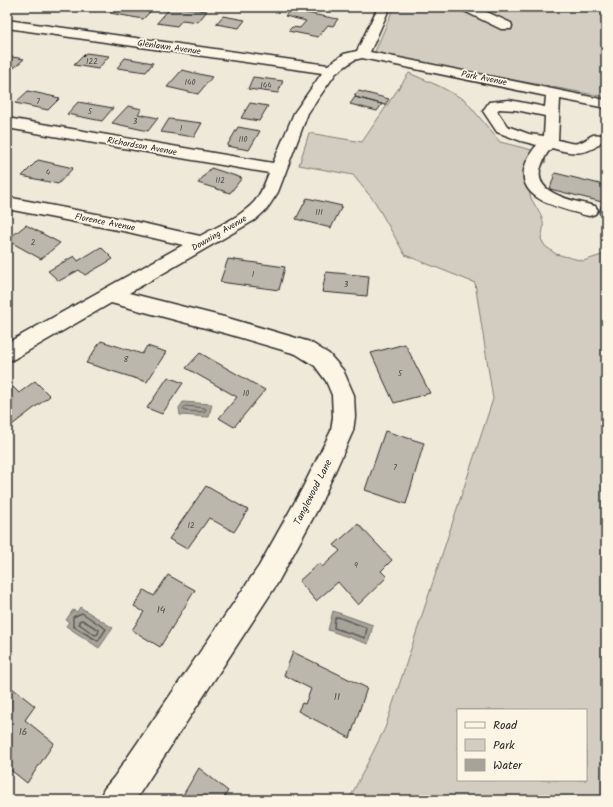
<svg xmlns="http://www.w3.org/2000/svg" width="613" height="807" font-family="Kalam,sans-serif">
<rect width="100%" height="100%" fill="#efe9da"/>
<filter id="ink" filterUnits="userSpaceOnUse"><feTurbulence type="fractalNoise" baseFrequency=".025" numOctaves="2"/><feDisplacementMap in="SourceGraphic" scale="8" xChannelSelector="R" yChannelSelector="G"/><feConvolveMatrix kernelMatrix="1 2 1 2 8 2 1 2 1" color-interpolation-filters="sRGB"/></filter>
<g filter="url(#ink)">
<!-- green -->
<path fill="#d2cdc0" stroke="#7e7c76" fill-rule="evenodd" d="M394,7h212v90l-232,-43z
M409,73l30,13 26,14 35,42 32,8 13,6 1,6 -10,8 -9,12c2,5 2,11 4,16 9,18 16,19 10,41l4,7 11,8 27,7 19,-6 4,-8v553h-257l36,-72 108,-329 -18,-116 -70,-28 -30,-53 -22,-27 -54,-10 10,-32 53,9zM458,710h128v70h-128z"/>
<!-- water -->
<path fill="#a6a399" stroke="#75736d" d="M183,402l29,2 -3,13 -29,-2 -1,-7z
M80,607l33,21 -14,20 -33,-22 3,-4 -3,-2 7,-10 4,2z
M333,611l40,14 -5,19 -40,-14z"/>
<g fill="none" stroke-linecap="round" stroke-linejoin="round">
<!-- shore-far1 -->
<path stroke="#5c5b57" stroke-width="1" d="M186,406l19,2 1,2 -2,2 -19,-1 -2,-2z"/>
<!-- shore -->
<path stroke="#5c5b57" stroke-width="1.5" d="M82,613l24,16 -8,12 -25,-15v-9z
M338,617l29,11 -2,10 -31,-10 1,-10z
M82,620l17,10 -1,4 -3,1 -16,-11v-3z"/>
</g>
<!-- building -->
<path fill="#bcb7ac" stroke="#2b2b2b" d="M117,7h24l-2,2 12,2 -8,8 -33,-6z
M171,7h7l29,4 -9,11 -16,-2 -5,6 -20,-3z
M290,10l48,9 -5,7 -5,-1 -10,12 -30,-6 4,-4 8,1 6,-7 -21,-5z
M223,16l22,4 -6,8 -23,-4z
M86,53l23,3 -11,13 -24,-4z
M7,56l17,3 -17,15z
M125,58l28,5 -7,9 -29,-4z
M182,70l30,7 -14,17 -31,-7z
M253,77l30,4 -5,12 -30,-4z
M28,91l32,7 -12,12 -33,-7z
M359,91l30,8 -4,6 -30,-8 1,-1 -2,-1z
M355,97l27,7 -5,7 -27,-7z
M78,102l35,6 -11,13 -35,-7z
M250,103l18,3 -9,15 -18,-3z
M128,106l14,3 -4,5 20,4 -10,13 -36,-8z
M169,119l33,4 -8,14 -33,-5z
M238,127l22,4 -11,19 -22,-4z
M38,160l35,8 -15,16 -36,-8z
M211,168l31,10 -12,15 -32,-10z
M555,173l49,12 2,-8v39l-7,-2 3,-12 -52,-13z
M307,198l35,8 -11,22 -35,-9z
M26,225l34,18 -19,16 -34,-19z
M101,247l12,12 -28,16 -6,-5 -20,11 -11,-10 26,-15 4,5z
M228,259l57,8 -6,23 -59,-8z
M326,272l43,4 -2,20 -45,-4z
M101,341l41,13 5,-8 19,6 -19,30 -61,-19z
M405,344l25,49 -36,10 -23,-50z
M200,353l65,37 -31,37 -15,-9 18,-21 -51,-29z
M168,377l15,6 -21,31 -15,-6z
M35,381l15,15 -42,32 -1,-36 6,-5 6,6z
M385,431l39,12 -18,61 -41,-14z
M206,486l42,24 -14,22 -25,-14 -22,31 -18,-10z
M358,524l34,36 -11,11 6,6 -29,28 -20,-23 -22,19 -17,-20 20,-18 3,4 18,-16 -6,-6z
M168,575l27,15 -35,57 -28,-17 12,-18 -10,-6 10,-16 10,6z
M293,652l74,36 -17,50 -52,-27 4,-8 3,1 6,-15 -27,-14z
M7,684l28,22 -10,14 29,23 -27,40 -20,-16z
M199,768l29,23 -5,9h-43z"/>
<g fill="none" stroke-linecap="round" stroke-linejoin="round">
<!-- minor casing -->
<g stroke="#2b2b2b" stroke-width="3">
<path id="minor" d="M378,7h12l-20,45 236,48v8l-46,-9 -2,41c6,1 14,5 20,3 10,-2 12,-11 23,-8l3,3c-13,19 -33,16 -52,10 -6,5 -8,11 -11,19 -10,27 35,34 54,39l3,4 -3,4 -6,2c-26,-7 -77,-16 -63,-53 3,-7 6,-13 11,-18l-16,-4 -24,-9 -14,-21 6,-9 20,-2 36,7 1,-11 -184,-38 -8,2 -18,13 -28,40 -30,79 -11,17 -12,11 -126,73 99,25 82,24 19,12 14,16 11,25 1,22 -2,14 -33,74 -43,79 -141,215 -37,1 5,-11 10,-12 145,-211 43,-77 29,-58 2,-14 -1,-22 -6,-14 -11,-15 -19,-12 -68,-20 -117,-31 -97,56 -7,2v-18l176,-98 -55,-13 -121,-23v-12l121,23 72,16c18,-10 41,-19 55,-35 7,-9 10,-19 14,-28l-262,-45v-10l266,45 21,-50 28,-40 -315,-45v-8l321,45 16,-11 13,-3zM499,109l17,1 29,6 -1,20 -15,-2 -22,-8 -10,-15z
M460,7h16l35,16 1,3 -1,3h-10l-39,-19z"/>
</g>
<!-- minor -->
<use href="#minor" fill="#fcf5e5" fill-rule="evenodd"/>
</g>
</g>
<g text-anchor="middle" stroke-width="3.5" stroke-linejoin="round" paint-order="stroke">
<!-- number labels -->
<g font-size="8" fill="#4f4e4b">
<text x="92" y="64">122</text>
<text x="190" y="85">140</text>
<text x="266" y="88">144</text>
<text x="38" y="104">7</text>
<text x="90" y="114">5</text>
<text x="135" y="124">3</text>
<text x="181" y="131">1</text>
<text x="243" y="142">110</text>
<text x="48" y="175">4</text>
<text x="220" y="183">112</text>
<text x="319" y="215">111</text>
<text x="33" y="245">2</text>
<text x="253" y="277">1</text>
<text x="346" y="287">3</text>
<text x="126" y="362">8</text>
<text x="400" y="376">5</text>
<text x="246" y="396">10</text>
<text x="395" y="470">7</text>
<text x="191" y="528">12</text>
<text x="356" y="568">9</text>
</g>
<!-- far-street labels -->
<g font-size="9" fill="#2b2b2b" stroke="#fcf5e5">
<text transform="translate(169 47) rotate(8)" y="3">Glenlawn Avenue</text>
<text transform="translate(484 78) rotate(11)" y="3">Park Avenue</text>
<text transform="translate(142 146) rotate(10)" y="3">Richardson Avenue</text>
<text transform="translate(105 222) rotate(11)" y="3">Florence Avenue</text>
<text transform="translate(219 233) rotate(-30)" y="3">Downing Avenue</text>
</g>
<!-- street labels -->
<g font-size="10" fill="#2b2b2b" stroke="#fcf5e5">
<text transform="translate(312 492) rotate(-63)" y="4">Tanglewood Lane</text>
</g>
<!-- near-number labels -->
<g font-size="10" fill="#4f4e4b">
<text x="161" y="613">14</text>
<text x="337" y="700">11</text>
<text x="23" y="735">16</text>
</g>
</g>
<!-- margin -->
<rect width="613" height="807" fill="none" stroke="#fcf5e5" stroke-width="24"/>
<rect x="12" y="12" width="589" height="783" fill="none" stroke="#2b2b2b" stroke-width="1.5" filter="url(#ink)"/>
<!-- legend -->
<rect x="457" y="709" width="130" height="72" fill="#fcf5e5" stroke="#a8a49b"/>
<rect x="465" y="722" width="20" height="6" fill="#fcf5e5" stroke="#a8a49b"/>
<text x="493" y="729" font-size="12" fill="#2b2b2b">Road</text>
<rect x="465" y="739" width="20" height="12" fill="#d2cdc0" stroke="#a8a49b"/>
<text x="493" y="749" font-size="12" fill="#2b2b2b">Park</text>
<rect x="465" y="759" width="20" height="12" fill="#a6a399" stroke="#a8a49b"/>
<text x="493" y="769" font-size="12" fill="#2b2b2b">Water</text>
</svg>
